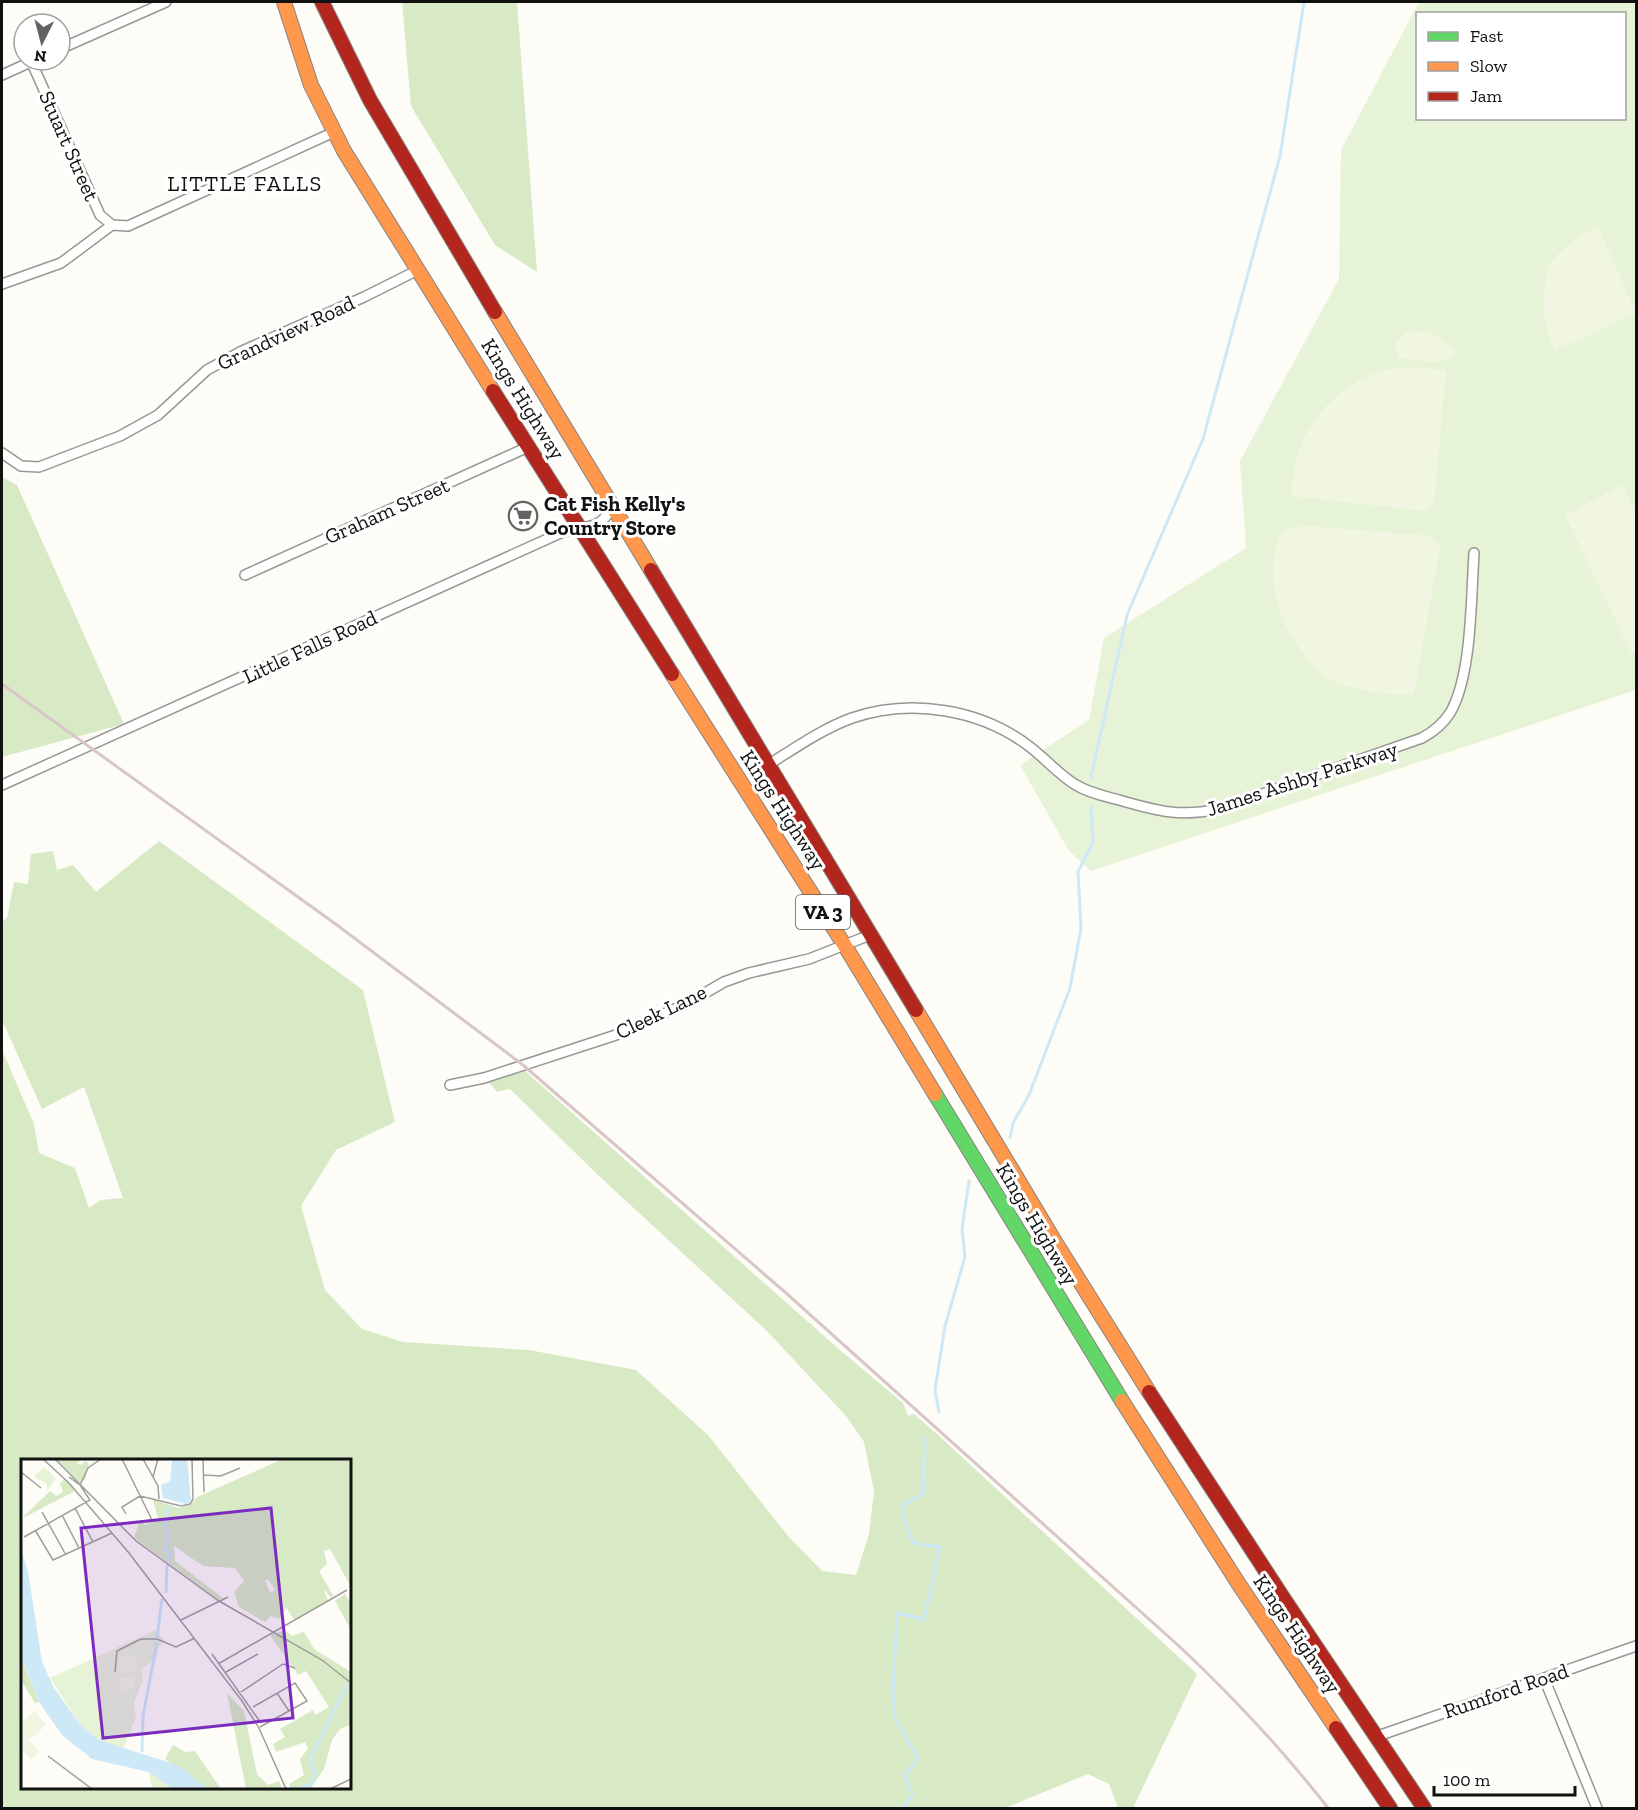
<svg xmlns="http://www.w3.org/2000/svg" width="1638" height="1810" font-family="'Zilla Slab',serif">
<rect width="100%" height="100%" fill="#fdfcf7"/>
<!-- green -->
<path fill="#e7f3d7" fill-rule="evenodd" d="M1419,2h217v688l-545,181 -22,-20 -49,-86 69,-45 15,-82 142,-90 -6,-87 99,-182 2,-129zM1418,14h206v104h-206z"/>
<!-- forest -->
<path fill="#d8eac5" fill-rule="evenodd" d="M402,2h115l20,270 -42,-27 -84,-139z
M2,477l15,8 107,239 -122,33z
M159,841l204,149 32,132 -59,28 -35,56 24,84 37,39 41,13 126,8 107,20 72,65 80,101 34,35 34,4 13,-41 5,-43 -10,-49 -18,-26 -78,-84 -169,-156 -89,-87 -13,3 -9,-11 37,-10 316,280 62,52 5,13 6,-2 23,20 260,240 -64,134h-15l-9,-24 -21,-10 -83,34h-1003v-758l32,74 5,29 36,15 14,40 12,-8 22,-2 -39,-111 -42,22 -40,-89v-98l5,-4 7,-36 14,2 3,-30 22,-3 4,19 16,-5 23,27zM22,1460h328v328h-328z"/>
<!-- pitch -->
<path fill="#f0f6e1" d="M1598,227l38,86 -81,38c-10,-25 -14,-41 -9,-68 0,-4 0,-10 2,-14 8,-19 32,-33 50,-42z
M1407,331c25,0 30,3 48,20l-5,8 -17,3 -34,-4 -4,-16z
M1408,367l38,3 -12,134 -8,7 -135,-15c2,-11 2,-22 4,-33 9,-39 42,-77 81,-90 9,-4 21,-4 32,-6z
M1623,485l13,28v139l-4,2 -67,-139z
M1309,526l122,10 9,10 -26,149c-29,-1 -63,-3 -89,-19 -7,-4 -14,-13 -19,-20 -25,-30 -38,-63 -31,-102 1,-9 3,-18 9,-25z"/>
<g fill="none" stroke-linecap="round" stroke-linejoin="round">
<!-- stream -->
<path stroke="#cde8f7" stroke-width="3" d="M1091,778l36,-163 76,-176 77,-283 24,-154
M1010,1138l3,-15 16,-28 41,-107 11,-60 -3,-56 15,-30 -2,-36
M939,1412l-4,-22 10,-64 20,-69 -3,-28 7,-48
M902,1808l11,-13 -8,-19 13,-18 -23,-39 -2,-25 4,-81 27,6 16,-72 -27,-4 -10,-27 -1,-11 21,-11 2,-55"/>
<!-- street casing -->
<g stroke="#979795" stroke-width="12">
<path id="street" d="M60,49l106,-47
M31,61l69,154 12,10
M2,75l33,-15
M2,284l59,-21 51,-38 16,1 206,-94
M2,453l19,13 18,1 81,-31 38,-21 49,-45 35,-19 122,-54 54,-27
M245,575l283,-128
M768,765c27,-17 54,-36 84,-47 59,-20 129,-9 178,29 16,12 29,28 46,38 13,8 28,11 43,15 38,11 63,18 103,8l200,-70c11,-6 21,-14 28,-25 22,-37 21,-115 24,-160
M2,785l563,-254c23,-5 35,-1 48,-25
M450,1085l34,-7 132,-43 70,-31 38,-22 25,-9 60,-14 61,-24
M1544,1678l53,130
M1375,1737l261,-91"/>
</g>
<!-- fast casing -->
<g stroke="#858482" stroke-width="16">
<path id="fast" d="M935,1094l187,307"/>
</g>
<!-- slow casing -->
<g stroke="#858482" stroke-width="16">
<path id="slow" d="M284,2l27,83 33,66 149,240
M495,312l156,258
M672,674l173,272 90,148
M916,1010l141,235 92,147
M1122,1401l118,185 96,142"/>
</g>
<!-- jam casing -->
<g stroke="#858482" stroke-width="16">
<path id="jam" d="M322,2l48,98 125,212
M493,391l179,283
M651,570l265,440
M1149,1392l135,207 140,209
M1336,1728l54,80"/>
</g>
<!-- street -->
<use href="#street" stroke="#fffffe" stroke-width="9"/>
<!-- fast -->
<use href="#fast" stroke="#63d668" stroke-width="14"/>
<!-- slow -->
<use href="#slow" stroke="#ff974d" stroke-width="14"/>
<!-- jam -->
<use href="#jam" stroke="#b3261e" stroke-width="14"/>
<!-- rail -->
<path stroke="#d9c6c7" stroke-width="3" d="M2,684l335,241 186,140 263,228 394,354c53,50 103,103 148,161"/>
</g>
<!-- icons -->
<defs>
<g id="supermarket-ring" transform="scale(1.5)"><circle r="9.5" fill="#fff" stroke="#646362" stroke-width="1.5"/><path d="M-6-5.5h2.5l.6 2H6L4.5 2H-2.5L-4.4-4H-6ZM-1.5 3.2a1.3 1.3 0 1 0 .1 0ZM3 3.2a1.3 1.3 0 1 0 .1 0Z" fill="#646362"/></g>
</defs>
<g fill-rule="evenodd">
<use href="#supermarket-ring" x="523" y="516"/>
</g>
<g text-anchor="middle" stroke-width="6" stroke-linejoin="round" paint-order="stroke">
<!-- shield labels -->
<rect fill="#fff" stroke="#585858" stroke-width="1.5" x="796" y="895" width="54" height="34" rx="4.5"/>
<g font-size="20" font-weight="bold" fill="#111">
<text x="823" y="919">VA 3</text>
</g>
<!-- street labels -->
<g font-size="21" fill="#111" stroke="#fff">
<text transform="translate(69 146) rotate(66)" y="7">Stuart Street</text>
<text transform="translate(286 333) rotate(-25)" y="7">Grandview Road</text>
<text transform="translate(523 399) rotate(58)" y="7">Kings Highway</text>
<text transform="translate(387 511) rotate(-24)" y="7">Graham Street</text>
<text transform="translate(310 647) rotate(-25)" y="7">Little Falls Road</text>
<text transform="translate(1302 779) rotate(-18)" y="7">James Ashby Parkway</text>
<text transform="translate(783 810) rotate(57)" y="7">Kings Highway</text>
<text transform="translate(661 1012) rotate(-26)" y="7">Cleek Lane</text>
<text transform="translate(1037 1224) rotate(59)" y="7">Kings Highway</text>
<text transform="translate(1297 1634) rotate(56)" y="7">Kings Highway</text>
<text transform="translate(1506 1691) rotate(-19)" y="7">Rumford Road</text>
</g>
<!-- poi labels -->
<g font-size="21" font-weight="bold" fill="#111" stroke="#fff" text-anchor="start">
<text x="544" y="511">Cat Fish Kelly's<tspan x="544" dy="24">Country Store</tspan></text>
</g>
<!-- neighbourhood labels -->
<g font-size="22" letter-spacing="1.5" fill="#111" stroke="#fff">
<text x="245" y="191">LITTLE FALLS</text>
</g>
</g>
<!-- overview -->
<g transform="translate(21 1459)">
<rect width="330" height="330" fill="#fdfcf7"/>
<path d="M23,8l12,11 -9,13v-7l-13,-7zM135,171l9,11 -7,7 -1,9 -15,12 1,11 -9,22 2,15 -13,32 -24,-9 -20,-17 -29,-45zM128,313l15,9 10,8h-22z" fill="#e7f3d7"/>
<path d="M35,0h25l-4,4 4,2 4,-4 4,3 -4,16 -6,2zM262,0h68v128l-21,-38 -6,2 3,13 -8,7 14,24 -2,3 -8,-10 5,12 -34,20 -26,-41 -3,1 5,12 5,-2 11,18 -7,11 -8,-3 -6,6 -26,-15 -5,-15 10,-11 -9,-13 -32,-2 -29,-20 1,15 48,37 -4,2 -85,-62 6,-19 5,6 13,-7 -5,-18 26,8 11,-3 7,-8zM44,20l10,12 -54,28 29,-28 7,5 6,-4 -3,-9zM324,135l6,10v26l-16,-29zM264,171l7,6 12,-4 10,17 37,23v53l-11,4 -8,11 -8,29 -14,20h-19l-2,-5 15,-9 -4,-16 8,-11 -3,-6 -29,10 -3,-8 12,-7 -5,-8 33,-19 2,5 14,-8 -23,-36 -8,4 -28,-40zM0,195l7,20 11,28 -4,1 -14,-23zM206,234l17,18 13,63 11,11 11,-4 3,8h-36zM152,286l12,7 10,-1 26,38h-14l-42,-30z" fill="#d8eac5"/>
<path d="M97 206a10 10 0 1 1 20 0a10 10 0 1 1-20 0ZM116,217l-4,12 -8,5 2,2h-7v-18zM14,252l11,14 -17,15 10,12 -8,7 -10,-11v-25z" fill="#f0f6e1"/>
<path d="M151,0h15l4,41 -5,4 -23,-6 -2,-13 9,-4zM0,91l7,21 14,91 12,26 25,35 20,17 81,26 27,23h-33l-25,-17 -57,-13 -30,-24 -23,-33 -18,-48z" fill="#cde8f7"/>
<path fill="none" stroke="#cde8f7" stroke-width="3" d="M147,103l2,-9 -5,-3 4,-18 -4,-7 4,-20M145,134l1,-28M136,179l5,-39M121,293l1,-36 14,-74M275,330l14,-4 6,-12 -6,-10 4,-12 34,-68"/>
<path fill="none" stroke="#9f9e9b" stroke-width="1.5" d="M22,0l26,24 60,70 113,148 17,27 27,61M34,0l81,82 83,60 103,59 29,23M101,0l30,61M122,0l15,27 1,13M182,0l1,33M0,13l20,16M182,16l18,1 19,-8M132,18l5,-18M59,26l8,-17 13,-9M119,37l41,10 9,-2 3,-5 -1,-40M54,49l18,34M21,53l24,43M105,55l-4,-7 18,-11M41,56l17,33M14,71l18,30 59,-27M3,78l66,-37 -10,-15 -11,-8M160,161l47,-23M191,195l49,69M197,205l129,-74M94,213l2,-21 24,-12h16l19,8 19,-9M205,213l32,-18M220,233l42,-28 12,4M256,234l12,18M232,248l42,-24 12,18 -47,26M27,297l44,33M309,330l21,-10"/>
<path fill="#7b2cbf" fill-opacity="0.15" stroke="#7b2cbf" stroke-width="3" d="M250,49l22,210 -190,20 -22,-210z"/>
<rect width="330" height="330" fill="none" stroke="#111" stroke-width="3"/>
</g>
<!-- border -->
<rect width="1638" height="1810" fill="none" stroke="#111111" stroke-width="6"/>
<!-- legend -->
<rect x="1416" y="12" width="210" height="108" fill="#ffffff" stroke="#a0a0a0" stroke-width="1.5"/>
<rect x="1428" y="32" width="30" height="9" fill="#63d668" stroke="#a0a0a0" stroke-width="1.5"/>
<text x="1470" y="42" font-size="18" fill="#111111">Fast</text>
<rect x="1428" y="62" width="30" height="9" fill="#ff974d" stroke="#a0a0a0" stroke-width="1.5"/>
<text x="1470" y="72" font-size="18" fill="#111111">Slow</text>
<rect x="1428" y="92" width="30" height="9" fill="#b3261e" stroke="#a0a0a0" stroke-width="1.5"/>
<text x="1470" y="102" font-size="18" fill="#111111">Jam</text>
<!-- north arrow -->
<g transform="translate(42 42) rotate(186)"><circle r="28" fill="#ffffff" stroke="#a0a0a0" stroke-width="1.5"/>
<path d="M0-4.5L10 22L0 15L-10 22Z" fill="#646362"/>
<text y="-9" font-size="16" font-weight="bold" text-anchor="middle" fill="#111111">N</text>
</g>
<!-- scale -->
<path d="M1434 1786v9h141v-9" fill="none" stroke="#111111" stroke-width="3"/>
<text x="1443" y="1786" font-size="18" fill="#111111" stroke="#ffffff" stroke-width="4.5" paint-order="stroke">100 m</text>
</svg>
